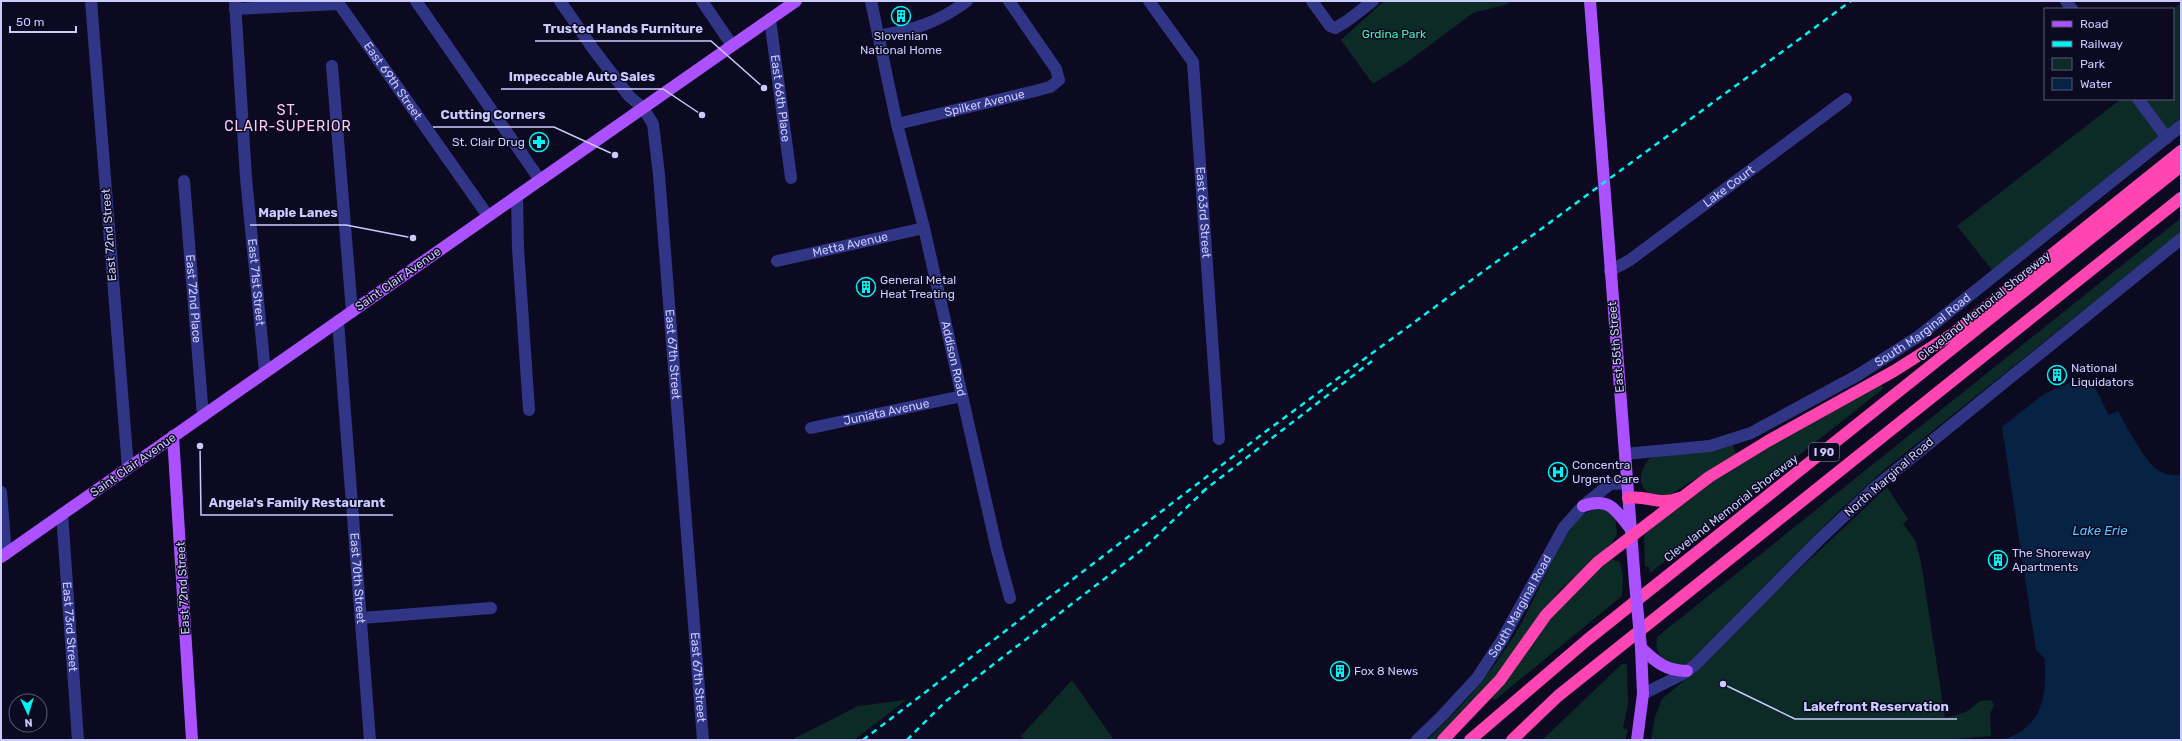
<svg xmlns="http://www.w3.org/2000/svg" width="2182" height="741" font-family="Rubik,sans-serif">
<rect width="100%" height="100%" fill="#0c0a20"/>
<!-- green -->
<path fill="#0d2b26" d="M1384,1h124v3l-35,9 -67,50 -33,21 -32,-44z
M2181,3v123l-185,149 -39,-49 164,-127h52v-90z
M2181,218v14l-296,237 -45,41 -148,150c-3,1 -7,5 -11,5 -17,2 -27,-13 -24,-28z
M1880,384l4,4 -234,185 -1,-6 -4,-1 -1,-31 14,-16 74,-52z
M1733,445l3,9 -70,43c-4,-1 -11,-1 -16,-3 -15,-8 -9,-27 0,-36l63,-8z
M1887,487l21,32 -5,5 12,16 6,22 24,156 21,-6 14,-11 11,-1 3,5 -4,9 1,22 -47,4h-293l4,-23 7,-18 37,-31 71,-71z
M1603,507l12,8 2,19 -6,10 -51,46 -62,83 -33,37 -30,30h-8c37,-34 69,-73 94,-116 17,-33 32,-66 51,-98 9,-10 16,-17 31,-19z
M1611,559l9,3 3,13 -1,21 -127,104 -5,-3c36,-49 72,-101 121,-138z
M1622,664h5l1,41 -5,23 5,2 -3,10h-83z
M1072,680l42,60h-90l-3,-4z
M906,700l-52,40h-63l67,-34z"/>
<!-- water -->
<path fill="#062344" d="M2074,381l4,5h6l8,-4 17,33 9,-4c8,14 25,47 37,57 7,6 17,8 26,7v265h-179c42,-14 44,-42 43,-81l-9,-9 -34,-223 42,-33z"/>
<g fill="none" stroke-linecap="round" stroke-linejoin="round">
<!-- minor -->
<g stroke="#303685" stroke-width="12">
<path d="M91,1l37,467"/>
<path id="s1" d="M235,1l11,177 19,194"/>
<path d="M416,1l124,179"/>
<path id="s2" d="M560,1l34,49 35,46 14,12 10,16 6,51 44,565"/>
<path d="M702,1l30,44"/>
<path id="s3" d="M871,1l26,123 27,104 73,322 13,48"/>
<path id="s4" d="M1149,1l44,61 26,377"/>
<path d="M1312,1l18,25 5,2 12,-7 26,-20"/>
<path d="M2066,1l6,8"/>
<path id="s5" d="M235,9l104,-5 149,212"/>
<path id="s6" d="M770,19l21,159"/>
<path d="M878,36c35,-6 60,-13 89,-35"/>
<path d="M332,66l20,246"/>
<path d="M2138,99l29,39"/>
<path id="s7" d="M897,124l138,-33 15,-4 9,-7 -3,-11 -47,-68"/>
<path id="s8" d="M184,181l19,235"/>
<path d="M517,196l1,53 11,161"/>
<path id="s9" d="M777,261l147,-33"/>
<path id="s10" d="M1610,271l20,-11 216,-161"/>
<path id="s11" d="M338,321l32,419"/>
<path id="s12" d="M811,428l151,-32"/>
<path id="s13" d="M1625,454l85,-8 41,-13 107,-58 61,-39 262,-210"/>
<path d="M1,492l5,62"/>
<path id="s14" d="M62,514l16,226"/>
<path d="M362,618l129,-10"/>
<path d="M1643,694l38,-19 14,-10 125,-126 53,-50 308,-250"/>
<path id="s15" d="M1417,740l24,-23 36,-39 25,-38 62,-113 19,-21 27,-22 17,-1"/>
</g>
<!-- major -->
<path stroke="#ab51ff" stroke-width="12" d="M1590,1l45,582
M173,436l19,304
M1583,506c26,-9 32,3 47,22
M1,557l795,-556
M1641,648c15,14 25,23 46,23
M1637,740l6,-46 -2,-46"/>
<!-- highway -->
<path stroke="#ff45b2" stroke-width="12" d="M1628,498c21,-3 30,8 51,0
M1443,740l57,-60 46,-65 52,-53 111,-85 59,-36 126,-70 60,-38 227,-182
M1470,740l117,-100 594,-474
M1512,740l46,-44 623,-498"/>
<!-- rail -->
<path stroke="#00f5f2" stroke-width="2.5" stroke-dasharray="6 5" stroke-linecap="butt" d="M1202,492l170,-131
M863,740l406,-311 582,-428
M907,740l39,-39 197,-152 63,-60"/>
<!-- major-bridge -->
<path stroke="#ab51ff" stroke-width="12" d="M1635,583l6,65"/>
</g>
<!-- icons -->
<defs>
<g id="building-ring" transform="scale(1)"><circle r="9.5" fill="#0c0a20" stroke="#00f5f2" stroke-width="1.5"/><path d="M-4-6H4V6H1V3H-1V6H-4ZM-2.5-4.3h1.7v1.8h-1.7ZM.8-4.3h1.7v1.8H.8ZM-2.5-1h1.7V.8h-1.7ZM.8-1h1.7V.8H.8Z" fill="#00f5f2"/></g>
<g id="pharmacy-ring" transform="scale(1)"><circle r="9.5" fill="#0c0a20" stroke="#00f5f2" stroke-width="1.5"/><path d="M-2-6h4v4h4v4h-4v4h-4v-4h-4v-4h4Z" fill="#00f5f2"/></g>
<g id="hospital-ring" transform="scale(1)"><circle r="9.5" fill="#0c0a20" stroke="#00f5f2" stroke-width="1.5"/><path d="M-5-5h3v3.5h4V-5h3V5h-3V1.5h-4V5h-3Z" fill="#00f5f2"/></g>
</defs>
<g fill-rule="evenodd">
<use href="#building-ring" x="901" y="16"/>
<use href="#pharmacy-ring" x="539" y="142"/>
<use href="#building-ring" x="866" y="287"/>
<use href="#building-ring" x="2057" y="375"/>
<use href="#hospital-ring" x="1558" y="472"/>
<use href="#building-ring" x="1998" y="560"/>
<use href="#building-ring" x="1340" y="671"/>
</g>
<g text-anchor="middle" stroke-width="3" stroke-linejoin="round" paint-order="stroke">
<!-- shield labels -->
<rect fill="#0c0a20" stroke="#9190bc" stroke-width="1" x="1809" y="443" width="30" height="18" rx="3"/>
<g font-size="11" font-weight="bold" fill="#cacaff">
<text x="1824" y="456">I 90</text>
</g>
<!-- park labels -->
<g font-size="12" fill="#49ecb1" stroke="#0c0a20">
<text x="1394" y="38">Grdina Park</text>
</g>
<!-- poi labels -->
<g font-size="12" fill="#cacaff" stroke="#0c0a20" text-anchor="start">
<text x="901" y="40" text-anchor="middle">Slovenian<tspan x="901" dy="14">National Home</tspan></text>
<text x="525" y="146" text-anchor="end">St. Clair Drug</text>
<text x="880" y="284">General Metal<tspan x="880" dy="14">Heat Treating</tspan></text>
<text x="2071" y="372">National<tspan x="2071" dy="14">Liquidators</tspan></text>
<text x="1572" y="469">Concentra<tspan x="1572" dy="14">Urgent Care</tspan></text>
<text x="2012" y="557">The Shoreway<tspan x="2012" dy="14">Apartments</tspan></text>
<text x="1354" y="675">Fox 8 News</text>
</g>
<!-- street labels -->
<g font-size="12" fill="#cacaff" stroke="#0c0a20">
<text dy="4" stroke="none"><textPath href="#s5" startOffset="198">East 69th Street</textPath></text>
<text dy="4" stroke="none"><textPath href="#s6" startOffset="80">East 66th Place</textPath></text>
<text dy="4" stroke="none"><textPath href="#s7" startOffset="90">Spilker Avenue</textPath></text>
<text dy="4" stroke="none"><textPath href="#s10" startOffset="146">Lake Court</textPath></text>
<text dy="4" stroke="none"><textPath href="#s4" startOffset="226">East 63rd Street</textPath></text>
<text transform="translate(109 235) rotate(-94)" y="4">East 72nd Street</text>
<text dy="4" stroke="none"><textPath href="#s9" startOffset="75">Metta Avenue</textPath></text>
<text transform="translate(398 279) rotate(-35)" y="4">Saint Clair Avenue</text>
<text dy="4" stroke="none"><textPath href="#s1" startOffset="282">East 71st Street</textPath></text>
<text dy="4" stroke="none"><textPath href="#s8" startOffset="118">East 72nd Place</textPath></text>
<text transform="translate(1984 306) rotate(-39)" y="4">Cleveland Memorial Shoreway</text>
<text dy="4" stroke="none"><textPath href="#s13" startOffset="329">South Marginal Road</textPath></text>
<text transform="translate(1616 347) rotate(-95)" y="4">East 55th Street</text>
<text dy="4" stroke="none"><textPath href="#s2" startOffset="386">East 67th Street</textPath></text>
<text dy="4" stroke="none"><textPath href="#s3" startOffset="367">Addison Road</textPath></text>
<text dy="4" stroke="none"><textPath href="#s12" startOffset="77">Juniata Avenue</textPath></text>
<text transform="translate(133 465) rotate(-35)" y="4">Saint Clair Avenue</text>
<text transform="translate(1889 477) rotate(-41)" y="4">North Marginal Road</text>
<text transform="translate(1731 508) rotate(-38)" y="4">Cleveland Memorial Shoreway</text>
<text dy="4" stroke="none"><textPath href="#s11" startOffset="258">East 70th Street</textPath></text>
<text transform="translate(183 588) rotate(-93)" y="4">East 72nd Street</text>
<text dy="4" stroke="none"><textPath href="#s15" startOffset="170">South Marginal Road</textPath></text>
<text dy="4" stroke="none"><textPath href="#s14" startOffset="113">East 73rd Street</textPath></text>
<text dy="4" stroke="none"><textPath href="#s2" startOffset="710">East 67th Street</textPath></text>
</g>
<!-- water labels -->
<g font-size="13" font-style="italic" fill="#58c4ff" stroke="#0c0a20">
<text x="2100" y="535">Lake Erie</text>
</g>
<!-- quarter labels -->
<g font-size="14" letter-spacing="1" fill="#ffccf2" stroke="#0c0a20">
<text x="288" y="115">ST.<tspan x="288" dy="16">CLAIR-SUPERIOR</tspan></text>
</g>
</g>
<!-- callouts -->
<path fill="none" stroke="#cacaff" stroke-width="1.5" d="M764 88L711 41H535M702 115L663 89H501M615 155L554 127H433M413 238L346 225H250M200 446L201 515H393M1723 684L1795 719H1957"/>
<g fill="#cacaff" stroke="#0c0a20" stroke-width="1.5">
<circle cx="764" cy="88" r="4"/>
<circle cx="702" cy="115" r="4"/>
<circle cx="615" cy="155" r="4"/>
<circle cx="413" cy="238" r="4"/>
<circle cx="200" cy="446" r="4"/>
<circle cx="1723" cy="684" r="4"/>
</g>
<g font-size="13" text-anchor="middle" font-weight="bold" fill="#cacaff" stroke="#0c0a20" stroke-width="3" stroke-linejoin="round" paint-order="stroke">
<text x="623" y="33">Trusted Hands Furniture</text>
<text x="582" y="81">Impeccable Auto Sales</text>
<text x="493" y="119">Cutting Corners</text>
<text x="298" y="217">Maple Lanes</text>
<text x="297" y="507">Angela's Family Restaurant</text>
<text x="1876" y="711">Lakefront Reservation</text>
</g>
<!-- border -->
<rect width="2182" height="741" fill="none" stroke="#cacaff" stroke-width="4"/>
<!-- legend -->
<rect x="2044" y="8" width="130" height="92" fill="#0c0a20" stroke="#585779"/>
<rect x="2052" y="21" width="20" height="6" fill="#ab51ff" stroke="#585779"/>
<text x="2080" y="28" font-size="12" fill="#cacaff">Road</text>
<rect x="2052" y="41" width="20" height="6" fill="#00f5f2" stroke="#585779"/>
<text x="2080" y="48" font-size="12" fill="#cacaff">Railway</text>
<rect x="2052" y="58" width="20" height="12" fill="#0d2b26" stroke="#585779"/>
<text x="2080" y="68" font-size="12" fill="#cacaff">Park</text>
<rect x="2052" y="78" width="20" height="12" fill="#062344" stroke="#585779"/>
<text x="2080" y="88" font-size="12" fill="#cacaff">Water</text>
<!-- north arrow -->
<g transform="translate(28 713) rotate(176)"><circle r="19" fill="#0c0a20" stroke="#585779"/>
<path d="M0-3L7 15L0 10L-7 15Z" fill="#00f5f2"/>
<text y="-6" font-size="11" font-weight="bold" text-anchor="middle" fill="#cacaff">N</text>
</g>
<!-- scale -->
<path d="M10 26v6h66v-6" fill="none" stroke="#cacaff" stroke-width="2"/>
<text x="16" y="26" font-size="12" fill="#cacaff" stroke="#0c0a20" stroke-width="3" paint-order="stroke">50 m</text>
</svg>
